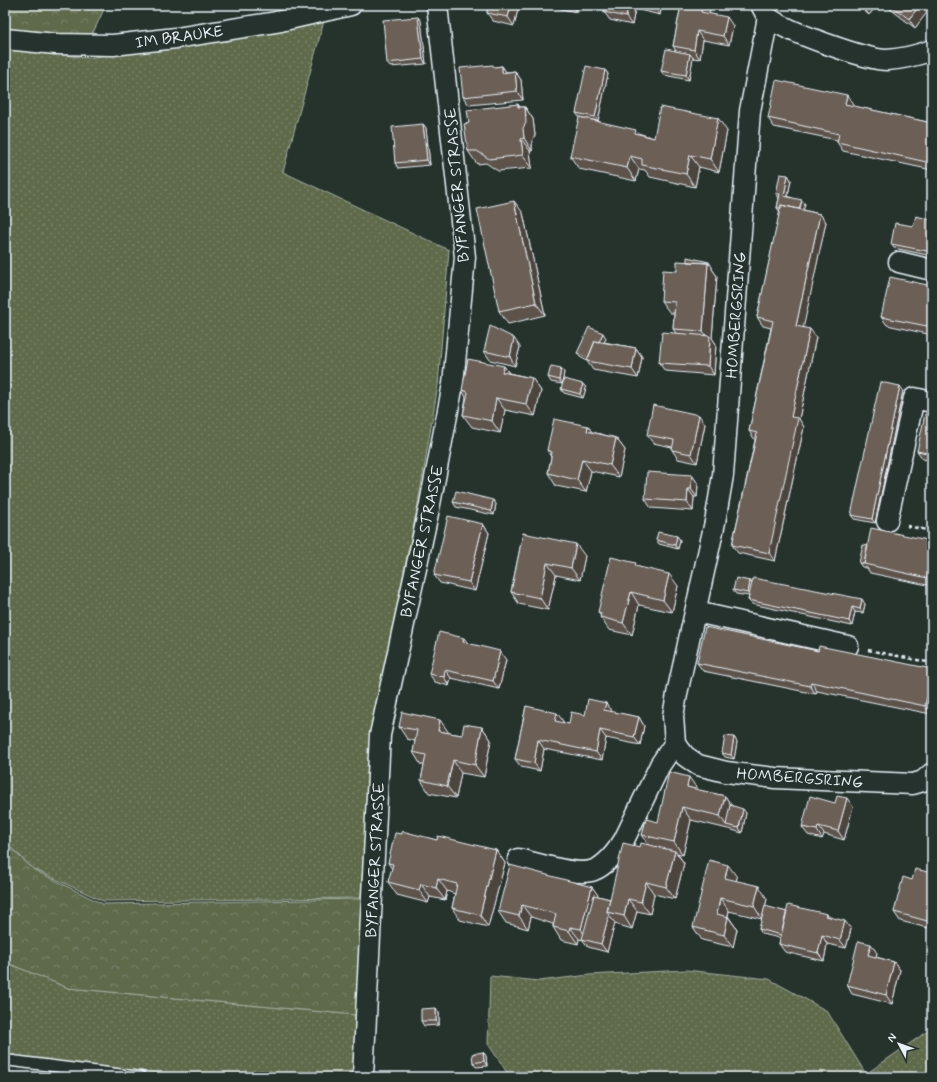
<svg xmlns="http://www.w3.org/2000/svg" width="937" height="1082" font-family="Mynerve,sans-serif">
<defs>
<pattern id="grass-dots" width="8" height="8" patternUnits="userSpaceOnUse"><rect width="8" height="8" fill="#5f6b4c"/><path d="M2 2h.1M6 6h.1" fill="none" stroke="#768167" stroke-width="1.8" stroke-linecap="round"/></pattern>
<pattern id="forest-crowns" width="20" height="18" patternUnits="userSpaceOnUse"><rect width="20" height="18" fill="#5f6b4c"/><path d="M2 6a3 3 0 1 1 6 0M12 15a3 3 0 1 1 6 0" fill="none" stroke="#768167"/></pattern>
</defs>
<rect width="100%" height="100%" fill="#26332d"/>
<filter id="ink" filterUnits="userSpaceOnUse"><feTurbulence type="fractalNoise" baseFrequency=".025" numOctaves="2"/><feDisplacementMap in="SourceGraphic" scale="8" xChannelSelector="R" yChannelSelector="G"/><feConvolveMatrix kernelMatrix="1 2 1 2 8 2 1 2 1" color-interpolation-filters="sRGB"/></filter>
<g filter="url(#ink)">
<!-- grass -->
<path fill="url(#grass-dots)" stroke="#a4aea2" d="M324,21l-41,151 166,78 -11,135 -20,119 -48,230 -9,164 -258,3 -69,-32 -29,-27v-794l83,10z
M5,962l63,26 287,27 -2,62h-162l-186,-22z
M686,970l83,9 58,32 39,63 66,-46v49h-422l-22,-33 2,-68 49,5 50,-6z"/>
<!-- forest -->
<path fill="url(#forest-crowns)" stroke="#a4aea2" d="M5,5h101l-15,32 -86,-7z
M5,843l29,27 69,34 259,-5 -6,116 -288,-27 -63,-26z"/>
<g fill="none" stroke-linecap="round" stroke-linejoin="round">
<!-- lane casing -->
<g stroke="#e8f1f8" stroke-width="13">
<path id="lane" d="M5,1060l135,17"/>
</g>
<!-- street casing -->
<g stroke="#e8f1f8" stroke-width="23">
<path id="street" d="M761,5c3,4 4,10 8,13 17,13 97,42 118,42 15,-1 31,-5 45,-10
M768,17l-18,94 -27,364 -8,47 -37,167 -5,27 2,27 10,13 13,9 28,7 49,6 138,6 10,-3 9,-8
M5,39l51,5 57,1 63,-7 100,-16 75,-17
M899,262l33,8
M887,521l27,-123 18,4
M696,612l152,34
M518,859c19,4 59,18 76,11 13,-5 23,-19 30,-30l36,-75 15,-22
M363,1077l17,-342 50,-231 23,-120 12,-127 -28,-252"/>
</g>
<!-- path -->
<path stroke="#e8f1f8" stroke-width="2.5" stroke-dasharray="4 3" stroke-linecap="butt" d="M907,526l25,5
M868,650l64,13"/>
<!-- lane -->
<use href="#lane" stroke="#26332d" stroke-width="10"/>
<!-- street -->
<use href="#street" stroke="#26332d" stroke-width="20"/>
</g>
<!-- wall -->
<path fill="#5d534b" stroke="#e8f1f8" d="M287,5h6l-4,3z
M488,5h90l-2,7 -32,-7 -1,5 -24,-5 -5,21 -21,-5 -6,-8z
M605,5h57l-2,10 -25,-6 -3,16 -22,-5 -6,-8z
M681,5h27l2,3 -1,5 24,13 -4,19 -26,-5 -3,19 -7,-1 -4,22 -25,-5 -3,-4 15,-20 -3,-5z
M857,5h20l-8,10z
M885,5h47l-17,23z
M421,21l5,43 -36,3 -3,-4z
M502,66l4,6 9,-1 6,9 2,20 -54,5 -6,-8 32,-30z
M605,70l3,4 -10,47 -19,-4 -3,-4z
M853,104v2l79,17v47l-89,-19 -6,-9v-2l-63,-13 -6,-9z
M519,107h6l8,12 2,16 -3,6v10h-2l2,17 -34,3 -12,-8 -9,1 -9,-13 1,-28z
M423,124l3,4 4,37 -32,3 -3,-5z
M727,131l-8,41 -20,-5 -4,20 -45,-10 -5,-7 -6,-1 -3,12 -57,-12 -9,-13 68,-23 16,5z
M788,175l3,5 -3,16 17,8 -2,6 17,4 6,8 -23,105 13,10 -17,82 5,8 -29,134 -37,-8 -6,-8 23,-105 -6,-9 22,-103 -8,-2 -6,-9 23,-105 -3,-4 2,-10 -3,-4z
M523,213l22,102 -37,9 -9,-13z
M932,220v36l-38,-8 -3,-4 22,-18z
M712,267v2l5,7 -5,62 4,6 -2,31 -49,-4 -6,-8 17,-30 -3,-4 1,-16h-4l-9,-12 16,-30z
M932,286v49l-45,-10 -6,-8z
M606,338l-2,4 32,6 6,9 -4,21 -45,-8 -6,-9 -7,-4 -3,-4z
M520,347l-5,19 -25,-6 -6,-9z
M504,366l5,7 23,5 9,13 -6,25 -30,-6 -5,23 -28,-6 -9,-12 3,-18 -4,-7z
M564,372l-2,12 -11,-2 -3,-5z
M583,384l3,4 -3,10 -19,-5 -3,-4z
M903,390l-28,133 -21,-4 -3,-4z
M932,415v46l-9,-2 -6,-8z
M705,424l-8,39 -19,-4 -6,-9v-3l-19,-4 -6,-8z
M592,432l24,6 9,12 -6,27 -28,-6 -5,21 -30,-6 -8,-13 3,-16 -4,-7z
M692,475l6,9 -1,13h-3l-1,14 -42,-3 -6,-9z
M453,502l43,2 -2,11 -38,-8z
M483,524l6,9 -14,58 -35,-8 -6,-8z
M523,533l62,23 -5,24 -24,-5 -8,35 -29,-6 -8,-12z
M677,536l3,4 -2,9 -19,-5 -3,-4z
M932,541v45l-62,-13 -3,-5 -5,-1 -3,-4 9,-17z
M639,567l39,19 -6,26 -33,-7 -7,30 -23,-5 -9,-13 1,-1 -3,-4z
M750,581l2,2 113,21 -2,9 -8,-1 -3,14 -100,-22 -4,-4 1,-4 -13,-2 -3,-4z
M468,644l38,16 -7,29 -48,-11 -2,8 -14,-4 -6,-8z
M818,651l114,18v45h-1l-114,-23 -1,3 -113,-23 -6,-8z
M606,703l5,9 28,5 5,9 -4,19 -34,-7 -4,22 -58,-11 -4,22 -19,-4 -6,-8 11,-53 37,15v2l6,1z
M399,727l50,6 13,2 20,-8 9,13 -7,37 -23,-4 -5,25 -27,-5 -8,-13 3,-15h-3l-8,-13 2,-11 -8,-2z
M734,737l3,5 -3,17 -9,-2 -3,-4z
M698,790l27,6 7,10 14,7 -4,20 -13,-4h-1l-37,-9 -8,35 -6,-2 7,10 -9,36 -21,-5 -4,20 -13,-3 -5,18 -17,-5v-1l-8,29 -19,-5 -5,-7 -4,-1 -1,5 -17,-4 -8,-13v-3l-22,-7 -3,12 -22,-6 -8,-12 94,-24 6,9 12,3 30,-52 9,-2 -7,-10z
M835,803l18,4 -9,33 -20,-6 -2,5 -14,-4 -6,-8z
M402,834l35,6 59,10 9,13 -17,64 -28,-7 -8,-12 3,-14 -8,-3 -2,9 -15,-3 -2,6 -31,-8 -9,-13 4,-13 -4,-6z
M932,873v56l-32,-8 -6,-9 18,-32z
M737,877l-1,4 31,18 -2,8 22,5 40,2 2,3 22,12 -5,19 -19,-4 -3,17 -39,-9 -6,-8 1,-6 -18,-4 -3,-5 3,-10 -33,-8 -1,5 9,13 -4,18 -31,-7 -9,-13z
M877,953l-1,4 18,5 6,8 -8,34 -40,-10 -5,-9z
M436,1008l3,5v12l-15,1 -3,-5z
M483,1052l3,4 1,10 -11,1 -3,-4z"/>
<!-- shaded-wall -->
<path fill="#4c443d" stroke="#e8f1f8" d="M511,5h8l-5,21 -6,-9z
M540,5h4l-1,5z
M571,5h7l-2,7z
M628,5h4l3,4 -3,16 -6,-8z
M654,5h8l-2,10 -6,-9z
M703,5h5l2,3 -3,13 -6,-9z
M864,5h13l-8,10 -6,-9z
M920,5h12v1l-17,22 -6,-9z
M418,17l3,4 5,43 -3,-5z
M727,17l6,9 -4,19 -6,-9z
M697,31l6,9 -3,19 -6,-9z
M690,54l3,4 -4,22 -3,-5z
M502,66l6,9 -6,-2z
M605,70l3,4 -10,47 -3,-4z
M515,71l6,9 2,20 -6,-9z
M847,95l6,9 -2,9 -6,-9z
M518,104l8,12 -1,-9 8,12 2,16 -3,6v10l-8,-13z
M718,118l9,13 -8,41 -9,-13z
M423,124l3,4 4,37 -3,-5z
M521,139l9,12 2,17 -9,-13z
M690,155l9,12 -4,20 -9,-13z
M630,156l9,13 -3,12 -9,-13z
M788,175l3,5 -4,20 -3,-4z
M802,200l3,4 -3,13 -3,-5z
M514,201l9,12 22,102 -9,-12z
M820,214l6,8 -24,112 -6,-8z
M709,262l3,5v2l5,7 -5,62 4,6 -2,31 -6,-9 2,-25 -7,-10 5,-68z
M810,329l6,8 -17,82 5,8 -29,134 -6,-8 22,-136z
M603,333l3,5 -11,25 -4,-4z
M514,338l6,9 -5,19 -5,-9z
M636,348l6,9 -4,21 -6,-9z
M504,366l8,13 -10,-7z
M561,368l3,4 -2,12 -3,-4z
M532,378l9,13 -6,25 -9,-12z
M583,384l3,4 -3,10 -3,-4z
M900,386l3,4 -28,133 -3,-4z
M496,398l9,12 -5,23 -8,-12z
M699,415l6,9 -8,39 -6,-9z
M588,426l9,13 -10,-8z
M616,438l9,12 -6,27 -9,-12z
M582,459l9,12 -5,21 -9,-12z
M692,475l6,9 -1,13 -6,-8z
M688,489l6,8 -1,14 -6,-9z
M493,500l3,4 -2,11 -3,-4z
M483,524l6,9 -14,58 -6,-9z
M677,536l3,4 -2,9 -3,-4z
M576,544l9,12 -5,24 -9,-12z
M547,563l9,12 -8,35 -8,-12z
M669,574l9,12 -6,26 -9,-12z
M750,581l3,5 -2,11 -3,-4z
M631,592l8,13 -7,30 -9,-12z
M862,599l3,5 -2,9 -3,-4z
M852,607l3,5 -3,14 -3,-5z
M464,638l6,8 -7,-4z
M500,651l6,9 -7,29 -6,-8z
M445,670l6,8 -2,8 -5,-9z
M932,673v36l-3,1 2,4 -6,-8z
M811,682l6,9 -1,3 -6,-8z
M606,703l6,8 -2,8 -6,-9z
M557,713l6,8 -2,9 -6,-9z
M639,717l5,9 -4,19 -6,-8z
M440,720l9,13 -11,-2z
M482,727l9,13 -7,37 -9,-12z
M600,730l6,8 -4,22 -6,-8z
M734,737l3,5 -3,17 -3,-4z
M538,740l6,9 -4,22 -6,-8z
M453,760l8,13 -5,25 -9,-12z
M689,777l9,13 -11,-3z
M725,796l8,12 -7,17 -6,-9z
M847,798l6,9 -9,33 -6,-9z
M682,807l9,13 -8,35 -9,-13z
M743,809l3,4 -4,20 -3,-5z
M818,826l6,8 -2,5 -5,-9z
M496,850l9,13 -17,64 -8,-12z
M675,851l9,12 -9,36 -9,-12z
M728,865l9,12 -3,14 -9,-13z
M438,879l9,12 -2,9 -9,-12z
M646,882l8,12 -4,20 -9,-12z
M421,884l9,13 -2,6 -9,-13z
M759,886l8,13 -5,20 -8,-13z
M592,887l9,12 -13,42 -7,-12z
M720,898l9,13 -4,15 -8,-12z
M628,899l9,12 -5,18 -8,-13z
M522,905l9,12 -3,12 -9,-13z
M609,915l6,8 -8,29 -6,-8z
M728,917l9,12 -4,18 -9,-12z
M845,921l6,8 -5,19 -6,-8z
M570,927l9,12 -1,5 -9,-13z
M822,935l5,9 -3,17 -6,-8z
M871,944l6,9 -3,11 -6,-9z
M894,962l6,8 -8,34 -6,-9z
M436,1008l3,5v12l-3,-4z
M483,1052l3,4 1,10 -3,-5z"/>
<!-- building -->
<path fill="#6c6157" stroke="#e8f1f8" d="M488,5h23l-3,12 -21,-4z
M605,5h23l-2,12 -22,-5z
M681,5h22l-2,7 26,5 -4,19 -26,-5 -3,19 -21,-4z
M890,5h30l-11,14z
M418,17l5,42 -36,4 -4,-43z
M666,49l24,5 -4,21 -25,-4z
M493,65l1,2 8,-1v7l13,-2 2,20 -54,6 -3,-29z
M586,66l19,4 -10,47 -19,-4z
M776,80l71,15 -2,9 87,19v37l-1,3 -94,-21 2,-8 -71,-16z
M518,104v3h7l1,16 -3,5 1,10 -3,1 2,16 -34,4 -12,-8h-9l-4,-27 5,-1 -2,-13z
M660,107l58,11 -8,41 -20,-4 -4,19 -44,-9v-6l-12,-3 -3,12 -57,-12 9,-39 57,13 -1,3 19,5z
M423,124l4,36 -32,3 -3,-36z
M780,174l8,1 -4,21 18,4 -3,9 -18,-4v3h-4l3,-14h-4z
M514,201l22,102 -37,8 -22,-102z
M781,205l39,9 -24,112 14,3 -19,88 7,1 -29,135 -37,-8 25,-112 -8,-2 24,-110 -16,-4z
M916,216l16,4v32l-41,-8 4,-21 18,3z
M687,257l22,5v3l-1,-2 -21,-1z
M677,261l31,2 -5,68 -30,-2 2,-27 -14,-1 2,-31 14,1z
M890,277l42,9v41l-51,-10z
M490,326l24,12 -4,19 -26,-6z
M589,327l14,6 -4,9 -4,-1 -7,17 -11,-5z
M662,332l48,4 -2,30 -49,-3z
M595,341l41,7 -4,21 -45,-8z
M468,359l36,7 -2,6 30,6 -6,26 -30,-6 -4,23 -29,-6 5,-23 -6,-2z
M551,366l10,2 -2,12 -11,-3z
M564,379l19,5 -3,10 -19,-5z
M880,382l20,4 -28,133 -21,-4z
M653,405l46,10 -8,39 -19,-4 2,-10 -27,-5z
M925,414l7,1v39l-15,-3z
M554,419l34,7 -1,5 29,7 -6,27 -28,-6 -5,21 -29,-7 4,-21 -5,-2z
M647,472l45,3 -1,14h-3l-1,13 -42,-3z
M456,491l37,9 -2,11 -38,-9z
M448,516l35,8 -14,58 -35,-7z
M871,528l61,13v38l-68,-15z
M658,532l19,4 -2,9 -19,-5z
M523,533l53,11 -5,24 -24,-5 -7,35 -29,-6z
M863,545l5,1 -4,18 -5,-1z
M611,557l25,6 -1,3 34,8 -6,26 -32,-8 -8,31 -23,-6 1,-4 -3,-1z
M736,578l14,3 -2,12 -15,-3z
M753,578l109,21 -2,10 -8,-2 -3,14 -101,-21z
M705,627l113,24 1,-5 113,23v4l-7,33 -114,-24 -1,4 -113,-23z
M439,632l25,6 -1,4 37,9 -7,30 -48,-11 -1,7 -15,-3z
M932,693v18l-3,-1z
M588,699l18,4 -2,7 35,7 -5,20 -34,-7 -4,22 -58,-12 -4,23 -19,-4 11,-53 31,7 -2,8 14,3 2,-12 14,3z
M402,712l38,8 -2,11 24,4 2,-11 18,3 -7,38 -22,-5 -6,26 -26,-6 5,-25 -13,-3 4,-22 -18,-3z
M725,736l9,1 -3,18 -9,-2z
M669,772l20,5 -2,10 38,9 -5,20 -38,-9 -8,35 -32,-7 4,-16 12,3z
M810,796l25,7 2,-7 10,2 -9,33 -20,-5 -1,4 -15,-3z
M730,805l13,4 -4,19 -13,-3z
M402,831l35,9 1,-4 58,14 -16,65 -28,-7 5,-24 -19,-5 -2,9 -15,-4 -2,6 -31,-8 5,-18 -5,-1 7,-30 7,1z
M623,843l17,4 1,-4 34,8 -9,36 -20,-5 -5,20 -13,-3 -4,17 -17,-4z
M709,860l19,5 -3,13 34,8 -5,20 -34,-8 -3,16 11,3 -4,18 -31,-8z
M510,865l82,22 -11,42 -11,-2 -1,4 -16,-4 3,-13 -34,-9 -3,11 -21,-5z
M915,869l17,4v46l-1,3 -37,-10 9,-35 9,3z
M594,895l16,4 -3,13 2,3 -8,29 -19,-5z
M788,905l39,9 -1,2 19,5 -5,19 -18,-5 -4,18 -39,-9z
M765,906l22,6 -6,23 -22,-6z
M858,941l13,3 -3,11 26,7 -8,33 -39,-10z
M436,1008v13h-15v-12z
M483,1052l1,9 -11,2 -1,-9z"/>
</g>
<g text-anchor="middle" stroke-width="3" stroke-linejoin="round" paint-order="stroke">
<!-- street labels -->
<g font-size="16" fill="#e8f1f8" stroke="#26332d">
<text transform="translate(179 36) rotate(-8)" y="6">IM BRAUKE</text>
<text transform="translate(456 185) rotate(-95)" y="6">BYFANGER STRASSE</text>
<text transform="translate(735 315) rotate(-86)" y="6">HOMBERGSRING</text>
<text transform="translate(421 541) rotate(-78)" y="6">BYFANGER STRASSE</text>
<text transform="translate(800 777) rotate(4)" y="6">HOMBERGSRING</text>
<text transform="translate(374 860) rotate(-87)" y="6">BYFANGER STRASSE</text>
</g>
</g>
<!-- margin -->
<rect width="937" height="1082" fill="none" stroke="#26332d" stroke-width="20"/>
<rect x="10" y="10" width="917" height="1062" fill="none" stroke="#e8f1f8" stroke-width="1.5" filter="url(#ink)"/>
<!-- north arrow -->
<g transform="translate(899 1044) rotate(311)" stroke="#26332d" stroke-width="3" paint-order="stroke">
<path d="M0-3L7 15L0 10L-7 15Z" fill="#e8f1f8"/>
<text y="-6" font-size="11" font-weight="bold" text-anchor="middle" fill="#e8f1f8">N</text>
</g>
</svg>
